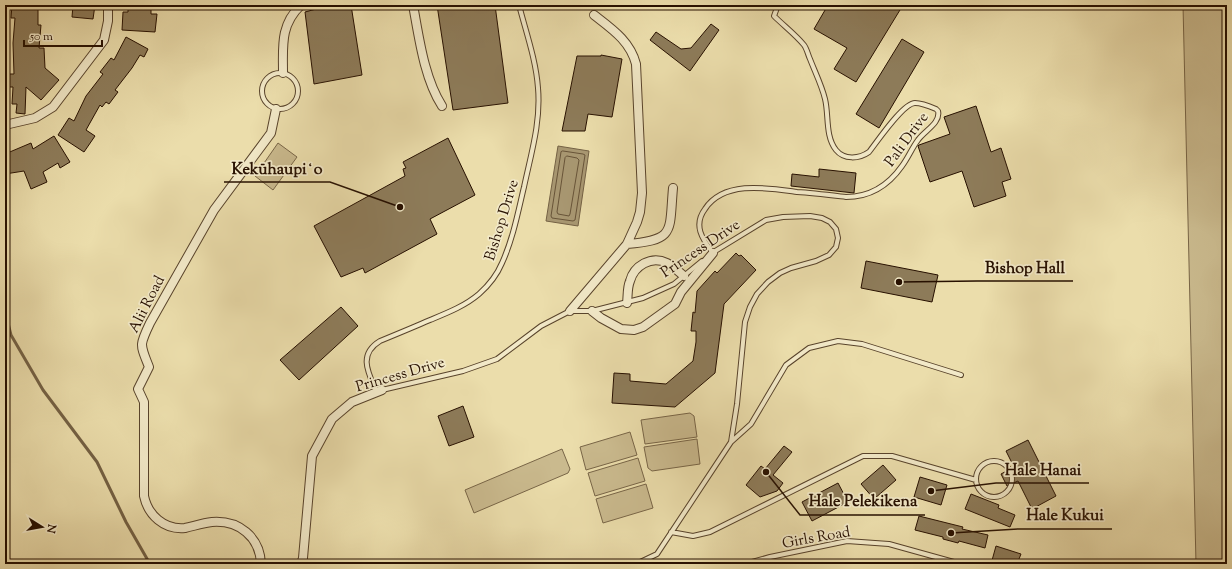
<svg xmlns="http://www.w3.org/2000/svg" width="1232" height="569" font-family="'Sorts Mill Goudy',serif">
<rect width="100%" height="100%" fill="#ebddab"/>
<filter id="stains"><feTurbulence type="fractalNoise" baseFrequency=".005" numOctaves="4"/><feColorMatrix values="0 0 0 0 .2 0 0 0 0 .09 0 0 0 0 .02 0 0 0 .5 -.17"/></filter>
<radialGradient id="worn" r=".72"><stop offset=".6" stop-color="#630" stop-opacity="0"/><stop offset="1" stop-color="#630" stop-opacity=".3"/></radialGradient>
<!-- green -->
<path fill="#caba8e" stroke="#786547" d="M1183,5h44v559h-31z
M278,143l19,14 -24,33 -18,-14z
M690,413l4,3 3,21 -52,7 -4,-24z
M630,432l7,23 -51,15 -6,-23z
M697,439l3,25 -48,7 -4,-3 -4,-21z
M562,449l8,20 -2,4 -94,40 -9,-23z
M638,458l7,23 -50,15 -7,-23z
M646,484l7,24 -50,15 -7,-24z"/>
<!-- water -->
<path fill="#a89771" stroke="#746144" d="M558,146l31,5 -11,75 -32,-5z"/>
<g fill="none" stroke-linecap="round" stroke-linejoin="round">
<!-- shore -->
<path stroke="#685438" stroke-width="1" d="M563,151l20,3 2,1 -10,65 -2,1 -21,-3 -1,-2 10,-64z
M567,156l10,2 2,2 -9,54 -1,2 -11,-2 -1,-2 8,-54z"/>
<!-- stream -->
<path stroke="#746144" stroke-width="3" d="M1221,5l6,9
M5,311l6,24 32,55 54,72 29,60 24,42"/>
</g>
<!-- building -->
<path fill="#8d7b59" stroke="#271000" d="M12,5h26v20h3l-2,23h5l1,20 14,12 -18,20 -15,-13 -1,27 -9,-1 1,-9h-5l1,-17h-6l1,-13h6l-1,-31 2,-25h-4z
M73,5h22l-2,14 -21,-2z
M128,5h23v9h6l-2,18 -33,-2 1,-18h5z
M331,5h20l11,70 -48,9 -9,-72z
M437,5h58l13,98 -55,7z
M828,5h75l-47,77 -22,-13 13,-21 -33,-19z
M711,24l8,6 -29,41 -40,-31 6,-8 25,17 10,-1z
M126,37l22,12 -4,8 -4,-2 -8,13 -17,22 3,2 -9,12 -3,-2 -4,5 -2,-2 -14,25 9,6 -11,16 -26,-17 11,-17 5,3 12,-25 17,-22 -3,-2 11,-14 3,2z
M902,39l22,13 -45,76 -23,-14z
M601,55l21,4 -10,58 -24,-3 -3,17h-23l15,-75h24z
M976,106l15,46 10,-4 10,31 -9,3 4,14 -32,11 -12,-36 -32,11 -12,-36 1,-1 31,-11 -6,-17z
M54,136l16,26 -10,6 -2,-5 -15,9 4,10 -16,7 -7,-18 -19,3v-20l26,-11 2,6z
M448,138l27,57 -45,24 7,15 -72,39 -2,-5 -22,9 -27,-51 91,-50 -2,-7 3,-1 -3,-6z
M819,169l37,4 -2,20 -63,-7 1,-12 27,3z
M736,253l3,3 2,-1 15,15 -32,34 -9,69 -40,34 -63,-4 2,-30 16,1v7l36,3 27,-23 3,-19v-11h-5l2,-19 2,1 2,-22 18,-20 2,2z
M866,261l72,14 -6,27 -71,-14z
M341,307l17,19 -59,54 -19,-20z
M463,406l11,31 -25,9 -11,-30z
M1028,440l28,56 -24,13 -14,-28 -11,5 -6,-12 13,-7 -8,-16z
M784,446l8,6 -19,23 10,8 -6,8 -17,6 -14,-12 15,-19 4,3z
M883,465l13,15 -22,19 -13,-15z
M920,477l27,8 -6,20 -27,-8z
M838,483l10,19 -36,19 -10,-19z
M971,494l28,11 -1,3 17,7 -5,12 -45,-18z
M919,516l44,11 -1,2 26,6 -3,13 -26,-7 -1,2 -15,-4v-2l-28,-7z
M996,546l25,8 -4,10h-8l-7,-2 -1,2h-10z"/>
<g fill="none" stroke-linecap="round" stroke-linejoin="round">
<!-- lane casing -->
<g stroke="#58432b" stroke-width="6">
<path id="lane" d="M262 91a18 18 0 1 1 36 0a18 18 0 1 1-36 0Z
M713,253c-11,-14 -20,-28 -8,-44 19,-29 63,-21 92,-17 16,1 32,3 49,5 24,0 42,-11 56,-31 6,-8 10,-18 16,-26 6,-9 23,-17 20,-29l-2,-2c-7,-3 -14,-6 -21,-6 -12,0 -38,39 -46,49 -10,7 -25,8 -33,-2 -11,-14 -7,-35 -11,-51 -3,-13 -10,-27 -15,-40 -2,-4 -3,-10 -6,-14 -8,-10 -21,-20 -30,-29l4,-11
M382,390l81,-19 34,-12 44,-33 29,-15h22l51,-13 31,-14 28,-23
M377,393c-8,-19 -20,-38 3,-52 17,-7 34,-14 50,-21 17,-7 35,-14 49,-26 9,-8 18,-19 23,-31 11,-24 16,-51 22,-76 7,-33 17,-65 14,-99 -2,-28 -12,-56 -19,-83
M731,442l20,-18 35,-59 23,-17 29,-7 24,3 99,31
M976 479a18 18 0 1 1 36 0a18 18 0 1 1-36 0Z
M671,532l22,4 17,-4 153,-76h29l84,24
M636,564l21,-10 74,-112 6,-38 8,-82 5,-15 7,-13 11,-12 12,-9 11,-5 25,-7 13,-6 7,-8 2,-9 -2,-9 -6,-7 -8,-4 -12,-2 -27,1 -17,3 -54,33
M745,564l25,-7 77,-16 42,3 72,20"/>
</g>
<!-- street casing -->
<g stroke="#58432b" stroke-width="10">
<path id="street" d="M413,5c6,32 11,73 29,101
M283,73c0,-27 -3,-48 18,-68
M5,125l30,-7 18,-11 51,-67 4,-19v-16
M627,244c49,-4 42,-12 46,-56
M627,303c1,-7 0,-15 3,-22 4,-15 21,-26 37,-18 6,3 12,9 17,13
M570,311l57,-67 10,-22 3,-10 2,-19 -6,-129c-6,-23 -24,-35 -42,-49
M592,311l9,7 20,11 13,1 9,-3 32,-23 6,-12 32,-39
M261,564c-1,-27 -22,-44 -49,-42 -9,1 -18,4 -27,6 -21,2 -37,-13 -41,-32v-94l-6,-13 11,-22c-9,-23 -10,-21 1,-44l64,-113 57,-77 5,-24
M301,564l2,-6 9,-102 20,-37 20,-17 30,-12"/>
</g>
<!-- lane -->
<use href="#lane" stroke="#f2e9c8" stroke-width="4"/>
<!-- street -->
<use href="#street" stroke="#f2e9c8" stroke-width="8"/>
</g>
<g text-anchor="middle" stroke-width="3.5" stroke-linejoin="round" paint-order="stroke">
<!-- street labels -->
<g font-size="15" fill="#271000" stroke="#f2e9c8">
<text transform="translate(906 139) rotate(-54)" y="5">Pali Drive</text>
<text transform="translate(501 220) rotate(-73)" y="5">Bishop Drive</text>
<text transform="translate(700 248) rotate(-34)" y="5">Princess Drive</text>
<text transform="translate(146 304) rotate(-63)" y="5">Alii Road</text>
<text transform="translate(400 374) rotate(-16)" y="5">Princess Drive</text>
<text transform="translate(816 537) rotate(-10)" y="5">Girls Road</text>
</g>
</g>
<!-- callouts -->
<path fill="none" stroke="#271000" stroke-width="1.5" d="M400 207L330 182H224M899 282L977 281H1073M931 491L996 483H1089M766 472L800 515H925M951 533L1018 529H1112"/>
<g fill="#271000" stroke="#f2e9c8" stroke-width="1.5">
<circle cx="400" cy="207" r="4"/>
<circle cx="899" cy="282" r="4"/>
<circle cx="931" cy="491" r="4"/>
<circle cx="766" cy="472" r="4"/>
<circle cx="951" cy="533" r="4"/>
</g>
<g font-size="16" text-anchor="middle" font-weight="bold" fill="#271000" stroke="#f2e9c8" stroke-width="3.5" stroke-linejoin="round" paint-order="stroke">
<text x="277" y="174">Kekūhaupiʻo</text>
<text x="1025" y="273">Bishop Hall</text>
<text x="1043" y="475">Hale Hanai</text>
<text x="863" y="506">Hale Pelekikena</text>
<text x="1065" y="520">Hale Kukui</text>
</g>
<!-- margin -->
<rect width="1232" height="569" fill="none" stroke="#ebddab" stroke-width="20"/>
<rect x="6" y="6" width="1220" height="557" fill="none" stroke="#271000" stroke-width="2"/>
<rect x="10" y="10" width="1212" height="549" fill="none" stroke="#271000"/>
<!-- north arrow -->
<g transform="translate(42 527) rotate(101)" stroke="#f2e9c8" stroke-width="3" paint-order="stroke">
<path d="M0-3L7 15L0 10L-7 15Z" fill="#271000"/>
<text y="-6" font-size="11" font-weight="bold" text-anchor="middle" fill="#271000">N</text>
</g>
<!-- scale -->
<path d="M24 40v6h78v-6" fill="none" stroke="#271000" stroke-width="2"/>
<text x="30" y="40" font-size="12" fill="#271000" stroke="#f2e9c8" stroke-width="3" paint-order="stroke">50 m</text>
<rect width="100%" height="100%" filter="url(#stains)"/>
<rect width="100%" height="100%" fill="url(#worn)"/>
</svg>
